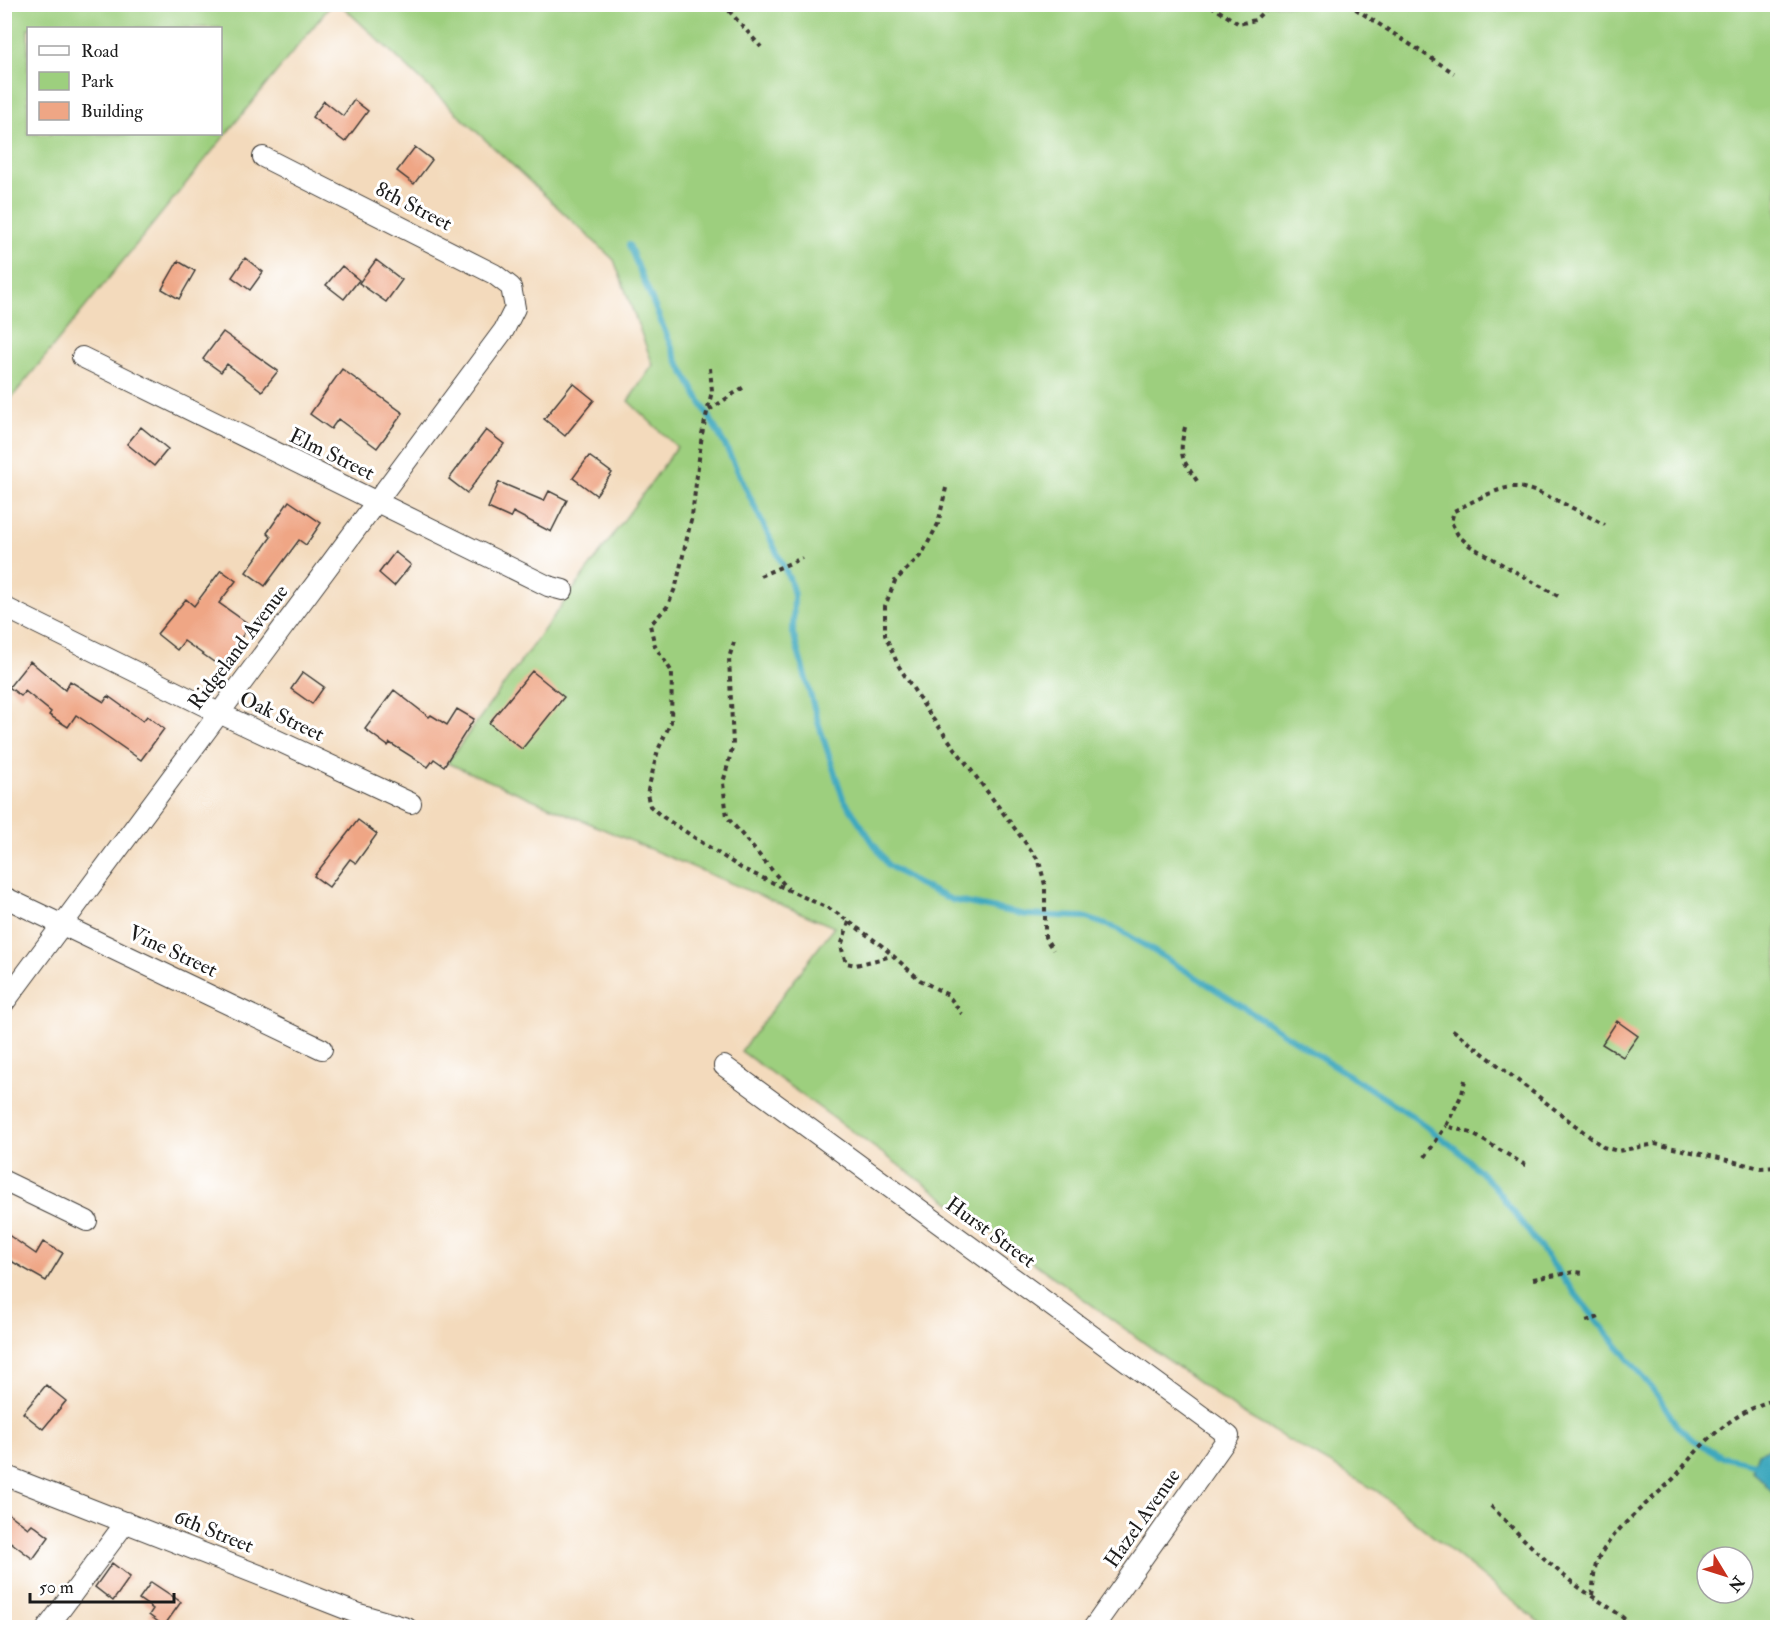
<svg xmlns="http://www.w3.org/2000/svg" width="1782" height="1632" font-family="'IM FELL Double Pica',serif">
<rect width="100%" height="100%" fill="#fff"/>
<filter id="ink" filterUnits="userSpaceOnUse"><feTurbulence type="fractalNoise" baseFrequency=".0167" numOctaves="2"/><feDisplacementMap in="SourceGraphic" scale="12" xChannelSelector="R" yChannelSelector="G"/><feConvolveMatrix kernelMatrix="1 2 1 2 8 2 1 2 1" color-interpolation-filters="sRGB"/></filter>
<filter id="wash" filterUnits="userSpaceOnUse"><feTurbulence type="fractalNoise" baseFrequency=".008" numOctaves="4" result="noise"/><feDisplacementMap in="SourceGraphic" scale="24" xChannelSelector="R" yChannelSelector="G"/><feGaussianBlur stdDeviation="1.35" result="paint"/><feColorMatrix in="noise" values="0 0 0 0 0 0 0 0 0 0 0 0 0 0 0 0 0 1.4 0 .05"/><feComposite in="paint" operator="in"/></filter>
<g filter="url(#wash)">
<rect width="100%" height="100%" fill="#f3dabc"/>
<!-- green -->
<path fill="#9dcf7e" stroke="#5c764d" stroke-width="1.5" fill-rule="evenodd" d="M5,4l326,1 -326,401 -1,-401zM28,28h192v106h-192z
M341,5h1436v1622h-232l-168,-136 -137,-79 -499,-361 93,-124 -387,-164 230,-316 -49,-46 25,-36 -39,-105zM1707,1557h36v36h-36z"/>
<!-- water -->
<path fill="#3ea8be" stroke="#2d626d" stroke-width="1.5" d="M1777,1445h1l-1,54 -15,-19 -10,-9 6,-18z"/>
<g fill="none" stroke-linecap="round" stroke-linejoin="round">
<!-- stream -->
<path stroke="#3ea8be" stroke-width="6" d="M629,245l48,115 49,87 64,133 4,15 -1,38 25,89 25,76 45,67 28,18 36,17 74,15 58,2 34,12 78,48 215,138 49,37 34,34 79,105 86,106 18,29 15,13 31,18 31,7"/>
</g>
<g id="blocks">
<!-- building -->
<path fill="#efa685" d="M354,100l14,11 -23,31 -33,-25 12,-16 19,15z
M415,147l17,13 -18,24 -17,-13z
M245,258l18,14 -13,18 -18,-13z
M376,260l26,20 -16,22 -27,-19z
M178,261l17,10 -16,28 -17,-10z
M342,266l17,14 -15,19 -18,-14z
M223,332l55,39 -16,20 -35,-27 -6,8 -18,-13z
M342,369l61,44 -26,35 -39,-29 -7,10 -21,-15z
M573,383l21,17 -29,36 -21,-17z
M141,427l27,22 -14,17 -27,-22z
M486,430l18,14 -37,49 -18,-14z
M589,456l23,17 -16,22 -23,-17z
M499,482l45,19 5,-10 18,9 -16,32 -38,-20 -3,6 -22,-10z
M289,501l32,22 -15,22 -7,-5 -34,46 -19,-14 25,-35 -4,-4z
M395,552l16,13 -17,21 -15,-13z
M221,570l15,11 -17,22 31,22 -29,42 -37,-26 -7,9 -20,-16 29,-35 8,7z
M30,661l35,29 5,-9 34,21 4,-6 35,25 4,-5 17,13 -23,31 -65,-45 -8,12 -19,-12 2,-3 -26,-21 -4,5 -12,-9z
M532,671l32,26 -42,52 -33,-26z
M303,672l21,15 -12,17 -21,-15z
M394,690l35,27 2,-2 16,10 10,-16 17,10 -30,47 -10,-7 -6,8 -38,-24 -2,3 -23,-17z
M358,820l19,14 -21,29 -6,-4 -21,28 -15,-11z
M1617,1021l21,15 -15,21 -21,-13z
M4,1232l32,22 7,-12 20,11 -17,28 -42,-24z
M46,1385l20,16 -23,28 -20,-16z
M4,1510l24,18 4,-4 17,13 -16,22 -29,-22z
M112,1563l18,14 -17,24 -18,-14z
M151,1582l30,20 -17,24 -15,-11 4,-6 -14,-10z"/>
</g>
</g>
<g filter="url(#ink)">
<use href="#blocks" fill-opacity="0" stroke="#3c3834" stroke-width="1.5"/>
<g fill="none" stroke-linecap="round" stroke-linejoin="round">
<!-- minor casing -->
<g stroke="#3c3834" stroke-width="22">
<path id="minor" d="M82,357l466,229 15,4
M4,607l215,106 192,90
M4,897l318,152
M4,1003l500,-673 11,-22 -4,-21 -17,-13 -231,-117
M724,1066l505,370 -136,192
M4,1181l83,40
M4,1475l352,138 51,15
M47,1628l79,-106"/>
</g>
<!-- path -->
<path stroke="#3c3834" stroke-width="4" stroke-dasharray="4.5 4.5" stroke-linecap="butt" d="M723,4l38,43
M1202,4l11,3 26,17 16,-4 16,-16
M1348,4l106,69
M1484,4l12,7
M710,368l2,23 -10,43 -10,82 -16,70 -9,21 -17,18 5,21 17,26 -1,50 -13,28 -11,44 3,12 10,9 81,53 93,43 47,34 39,35 28,15 14,19
M709,410l35,-23
M1185,427c-7,31 -3,31 14,57
M946,488l-8,36 -16,30 -27,27 -10,25v29l13,30 32,50 109,146 6,24v52l8,13
M760,576l42,-18
M1558,596l-88,-50 -12,-11 -7,-13 3,-11c14,-7 44,-24 60,-24 21,-1 71,28 91,38
M734,642l-5,16 4,87 -10,38 4,34 61,72
M849,922l-8,24 5,17 10,2 36,-9
M1453,1030l150,117 15,4 37,-7 60,13 45,11 18,-1
M1465,1080l-3,14 -16,32 25,7 56,33
M1425,1157l21,-31
M1533,1279l42,-7 9,1
M1586,1321l17,-5
M1491,1506c26,27 53,54 82,77 21,16 43,26 61,45
M1592,1595c2,-11 1,-26 6,-36 17,-32 46,-52 72,-77 7,-6 12,-14 18,-21 24,-28 53,-53 90,-62
M1773,1628l5,-6"/>
<!-- minor -->
<use href="#minor" stroke="#fff" stroke-width="20"/>
</g>
</g>
<g text-anchor="middle" stroke-width="6" stroke-linejoin="round" paint-order="stroke">
<!-- street labels -->
<g font-size="21" fill="#1c1c1c" stroke="#fff">
<text transform="translate(414 206) rotate(27)" y="7">8th Street</text>
<text transform="translate(332 454) rotate(26)" y="7">Elm Street</text>
<text transform="translate(238 647) rotate(-53)" y="7">Ridgeland Avenue</text>
<text transform="translate(282 716) rotate(25)" y="7">Oak Street</text>
<text transform="translate(173 951) rotate(25)" y="7">Vine Street</text>
<text transform="translate(991 1232) rotate(36)" y="7">Hurst Street</text>
<text transform="translate(1142 1518) rotate(-55)" y="7">Hazel Avenue</text>
<text transform="translate(214 1531) rotate(22)" y="7">6th Street</text>
</g>
</g>
<!-- margin -->
<rect width="1782" height="1632" fill="none" stroke="#fff" stroke-width="24"/>
<!-- legend -->
<rect x="27" y="27" width="195" height="108" fill="#ffffff" stroke="#a4a4a4" stroke-width="1.5"/>
<rect x="39" y="46" width="30" height="9" fill="#ffffff" stroke="#a4a4a4" stroke-width="1.5"/>
<text x="81" y="57" font-size="18" fill="#1c1c1c">Road</text>
<rect x="39" y="72" width="30" height="18" fill="#9dcf7e" stroke="#a4a4a4" stroke-width="1.5"/>
<text x="81" y="87" font-size="18" fill="#1c1c1c">Park</text>
<rect x="39" y="102" width="30" height="18" fill="#efa685" stroke="#a4a4a4" stroke-width="1.5"/>
<text x="81" y="117" font-size="18" fill="#1c1c1c">Building</text>
<!-- north arrow -->
<g transform="translate(1725 1575) rotate(128)"><circle r="28" fill="#ffffff" stroke="#a4a4a4" stroke-width="1.5"/>
<path d="M0-4.5L10 22L0 15L-10 22Z" fill="#c8321e"/>
<text y="-9" font-size="16" font-weight="bold" text-anchor="middle" fill="#1c1c1c">N</text>
</g>
<!-- scale -->
<path d="M30 1593v9h144v-9" fill="none" stroke="#1c1c1c" stroke-width="3"/>
<text x="39" y="1593" font-size="18" fill="#1c1c1c" stroke="#ffffff" stroke-width="4.5" paint-order="stroke">50 m</text>
</svg>
